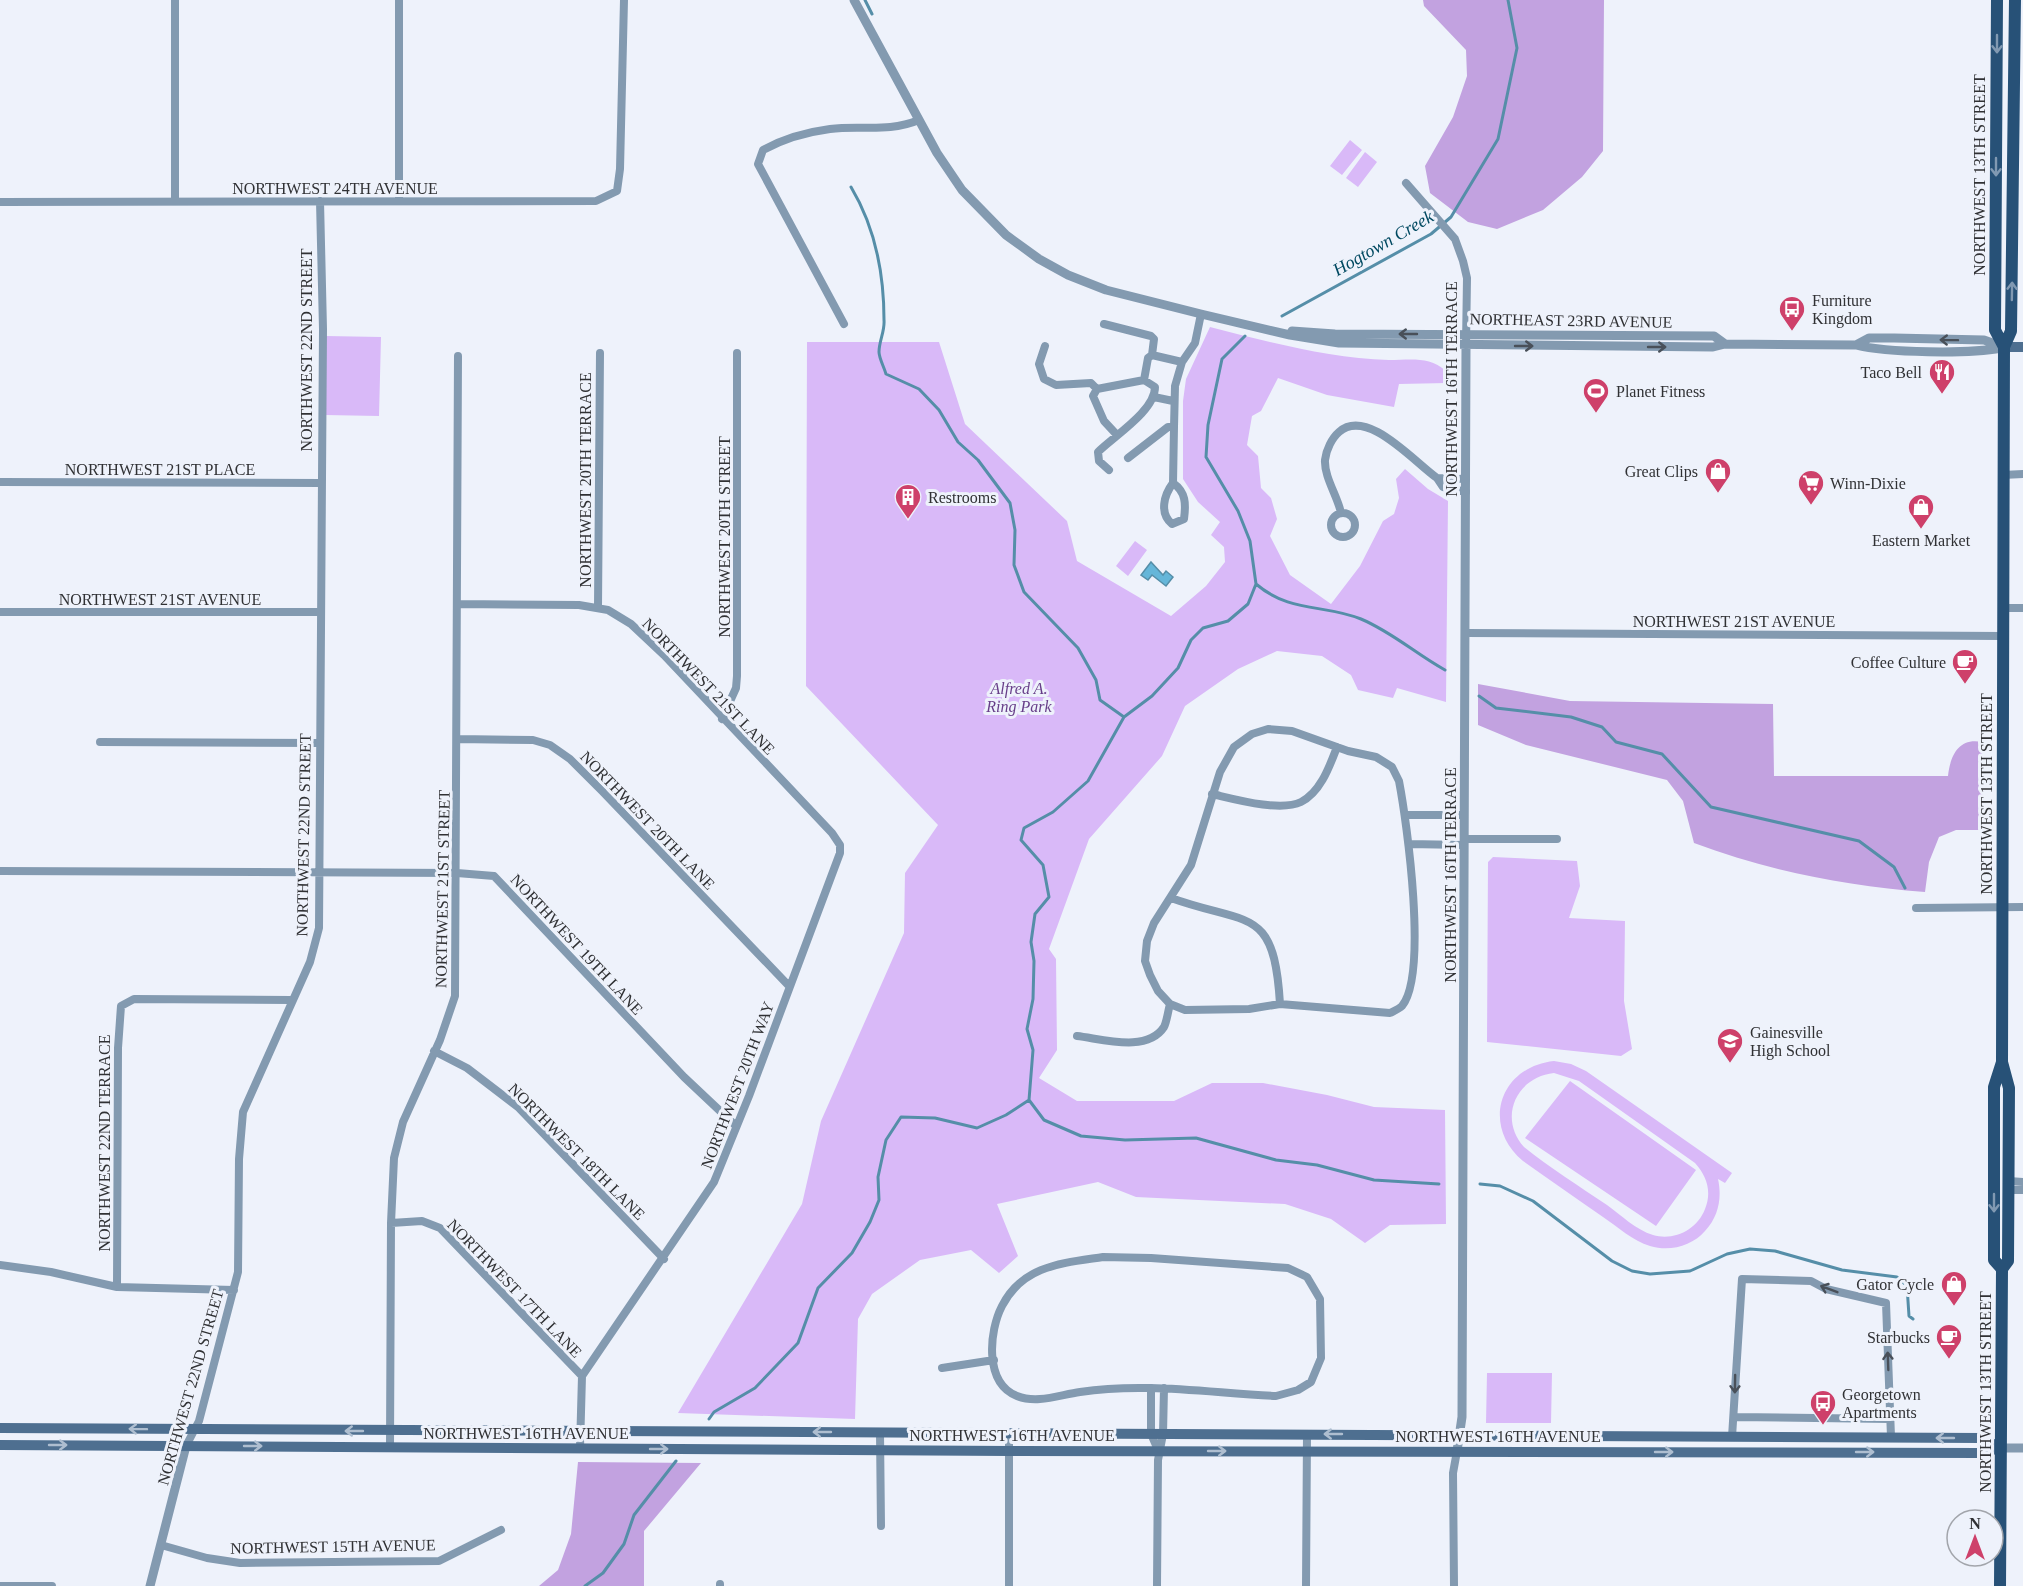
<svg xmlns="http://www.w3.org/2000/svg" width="2023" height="1586" font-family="Georgia,serif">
<rect width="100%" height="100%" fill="#eef2fb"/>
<!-- green -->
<path fill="#d9b9f8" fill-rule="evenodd" d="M1350,140l12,10 -20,25 -12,-9z
M1365,152l12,10 -19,25 -12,-9z
M1210,327c59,15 118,31 179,33 22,0 40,-4 57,11l1,12 -48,1 -5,23 -67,-12 -49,-17 -17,33 -9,5 -5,29 11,11 3,32 10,10 6,21 -7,17 20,39 41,29 29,-38 23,-45 11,-7 5,-16 -3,-19 9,-10 23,20 20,12 -2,201 -49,-14 -4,10 -35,-8 -7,-15 -29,-19 -45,-5 -39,18 -53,37 -23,50 -73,83 -40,110 7,10 1,91 -18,28 38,23h97l38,-18h51l64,12 47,12 71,3 1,114 -56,1 -25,18 -34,-24 -46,-15 -149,-7 -38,-15 -101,22 21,52 -19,17 -28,-23 -51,10 -48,34 -14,25 -3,100 -177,-6 124,-209 19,-83 83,-188 1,-60 33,-48 -132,-139 1,-344h132l26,82 102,97 10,40 94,55 35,-30 19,-24 -1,-15 -13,-12 9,-13 -22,-20 -15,-23v-78l3,-22z
M326,336l55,1 -2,79 -54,-1z
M1135,541l12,9 -19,26 -12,-10z
M1493,857l84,4 3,25 -11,32 56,3 -1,80 8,48 -11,7 -134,-14 1,-180z
M1554,1061l17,3 15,7 146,102 -7,10 -7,-4c4,18 1,37 -13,52 -13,15 -35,21 -55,15 -17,-5 -32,-19 -47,-29 -27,-19 -53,-37 -80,-56 -42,-35 -24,-94 31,-100zM1554,1073l25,8 116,82c12,13 17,29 10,46 -8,21 -31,32 -52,26 -17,-5 -32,-20 -46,-30 -28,-19 -57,-37 -83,-58 -26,-29 -8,-70 30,-74z
M1570,1081l126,89 -40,56 -131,-88z
M1487,1373h65l-1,50h-65z"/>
<!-- forest -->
<path fill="#c2a2e0" d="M1423,0h181l-1,151 -21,26 -39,33 -46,19 -29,-7 -38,-29 -5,-27 28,-49 14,-41 -1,-26 -42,-44z
M1478,684l92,17 203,3 1,72h174c2,-19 10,-39 34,-34l2,88h-28l-17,7 -10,25 -4,30c-78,-6 -157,-21 -231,-49l-11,-42 -16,-21 -141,-35 -48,-20z
M578,1462l123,1 -57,68v55h-105l19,-16 13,-36z"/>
<!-- water -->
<path fill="#65b6d9" stroke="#558ea8" stroke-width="1.5" d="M1151,562l12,13 3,-4 7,6 -7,9 -14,-11 -4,5 -7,-5z"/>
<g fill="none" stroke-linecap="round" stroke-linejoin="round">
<!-- stream -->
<path stroke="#558ea8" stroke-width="3" d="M865,0l7,14
M851,187c24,40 33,86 33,133 1,11 -5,21 -5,32 0,6 5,15 7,22l33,15 20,21 19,32 20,18 32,43 5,27 -1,35 10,27 54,56 18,32 4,20 24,17
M1282,316l149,-82 20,-17 47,-78 19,-91 -9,-48
M1245,336l-23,23 -14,66 -2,32 32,54 12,30 6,43
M1256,584c34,29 68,20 105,35 31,13 55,35 84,51
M1479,696l17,12 75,9 31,10 14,15 46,12 49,53 148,34 35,26 11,21
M1029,1100l15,20 37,16 44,4 71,-2 80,22 41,5 57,15 65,4
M1480,1184l20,2 33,15 79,60 20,10 18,3 40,-3 37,-17 23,-5 25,2 67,19 55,7 10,9 2,30 4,3
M709,1419l5,-7 41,-24 43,-45 20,-55 34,-35 18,-31 9,-22 -1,-23 8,-37 15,-23 34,1 42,10 29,-13 23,-15 4,-50 -6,-21 6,-30 1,-38 -3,-19 4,-28 14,-17 -6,-32 -22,-25 3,-12 29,-16 35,-31 36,-64 28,-21 26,-28 13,-28 12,-12 25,-7 20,-17 8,-20
M585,1586l18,-13 21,-29 10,-29 42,-54"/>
<!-- minor -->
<path stroke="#839ab0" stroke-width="8" d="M399,0v201
M1406,183l49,56 8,22 4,17 -1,67
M175,201v-201
M0,202l596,-1 21,-10 3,-22 4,-169
M844,324l-86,-160 5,-14c20,-11 44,-18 67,-21 33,-4 57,4 89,-9
M1104,324l47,12 3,3 -2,16 30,7 13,-19 6,-29
M1045,346l-6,18 5,15 12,6 35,-2 6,6
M1144,380l4,-22 4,-3
M1154,397l19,4
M1128,458l40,-31h6l1,-41 7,-24
M1109,470l-10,-9 -1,-9c16,-16 57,-41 57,-65l-11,-7 -47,9 -4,7 11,25 13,14
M2003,475l20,-1
M1437,478l29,1
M0,482l321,1
M1173,483c-9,12 -14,30 -1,41l12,-5c2,-15 2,-27 -11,-36l1,-56
M1341,513c-3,-16 -17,-36 -16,-53 1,-10 7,-22 14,-28 28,-25 75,30 98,46l6,9 23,5
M1331 525a12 12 0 1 1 24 0a12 12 0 1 1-24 0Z
M457,604l122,1 29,5 23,14 33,31 168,178 8,12v8l-91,243 -35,86 -132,194 -2,72
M598,607l2,-254
M2003,608h20
M0,612h320
M1466,633l537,3
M722,719l14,-31 1,-12v-323
M1268,729l24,2 56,20 28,6 16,10 7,14c8,42 29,193 3,225 -3,3 -8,5 -12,7l-110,-9 -31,5 -64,1 -15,-6 -12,-13 -8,-16 -5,-14 2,-20 7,-18 37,-58 29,-93 14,-25 18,-13z
M457,739l76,1 17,5 20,14 32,32 187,195
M100,742l220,1
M1212,794c22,5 68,18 89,8 20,-10 29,-37 36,-55
M1406,815h58
M1464,839h93
M1409,844l55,1
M0,871l457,2 37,3 190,201 52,49
M1171,898c78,28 103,7 109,106
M1916,908l107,-1
M1077,1036c26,3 70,17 87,-9 3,-6 4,-16 6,-23
M434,1051l33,17 51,39 146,152
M2009,1181l14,1
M2009,1190h14
M391,1223l31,-2 18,7 142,148
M1103,1257l48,1 137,10 19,9 13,22 1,59 -10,24 -13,8 -22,6c-66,-3 -131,-14 -196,-4 -21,3 -43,12 -63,4 -33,-13 -28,-65 -15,-90 21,-41 61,-43 101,-49z
M0,1265l51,7 66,15 117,3
M117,1287l1,-239 3,-42 13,-7 157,1
M942,1368l52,-8
M1151,1388v46l7,16
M1734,1417l156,2
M880,1433l1,93
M1009,1433v153
M1732,1437l10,-158 69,2 15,8 60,14 5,134
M186,1446l13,-25 39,-149 1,-113 4,-47 67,-150 9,-34 4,-599 -3,-128
M390,1447l1,-224 3,-65 9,-36 37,-82 15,-44 3,-640
M161,1545l46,13 33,5 199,-2 62,-31
M0,1586h52
M720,1586v-2
M1157,1586l1,-126 5,-26 1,-46
M1306,1586l1,-152
M1454,1586l-1,-113 4,-22"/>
<!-- tertiary -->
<path stroke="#839ab0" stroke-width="9" d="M854,0l83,153 25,37 44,45 33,24 29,16 38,15 95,24 89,21 49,8 374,4 12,-3 131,1 13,-7h25l90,2 20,7
M1292,331l43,3 379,2 11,8
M1856,345c31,8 113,9 145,3
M2001,1448h22
M1457,1451l5,-34 4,-1072
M150,1586l36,-140"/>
<!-- secondary -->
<path stroke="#4e6f90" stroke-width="10" d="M2004,347h19
M0,1428l1981,10 20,10
M0,1445l1009,6 971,2 21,-5"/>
<!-- primary -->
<path stroke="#275177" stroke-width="12" d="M1997,0l-2,330 9,17
M2002,1269l-8,-9v-173l8,-25
M2000,1586l2,-317 6,-8 1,-173 -7,-26 2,-715 7,-16 4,-331"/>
</g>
<!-- one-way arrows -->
<defs><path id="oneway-shaft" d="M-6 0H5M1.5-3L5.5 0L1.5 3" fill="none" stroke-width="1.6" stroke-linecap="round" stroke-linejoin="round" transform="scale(1.5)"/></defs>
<g stroke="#8199b2">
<use href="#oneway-shaft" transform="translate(1997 44) rotate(90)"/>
<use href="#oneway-shaft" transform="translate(1996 167) rotate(90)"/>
<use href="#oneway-shaft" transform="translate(2012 291) rotate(-89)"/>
<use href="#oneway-shaft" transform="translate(1994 1203) rotate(90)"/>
</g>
<g stroke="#495059">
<use href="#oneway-shaft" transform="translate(1408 334) rotate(180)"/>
<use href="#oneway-shaft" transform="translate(1949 340) rotate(-179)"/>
<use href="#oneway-shaft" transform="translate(1524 346)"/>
<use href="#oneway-shaft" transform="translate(1657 347)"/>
<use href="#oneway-shaft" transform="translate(1829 1289) rotate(-159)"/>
<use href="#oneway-shaft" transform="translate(1888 1361) rotate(-92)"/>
<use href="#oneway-shaft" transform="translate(1735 1384) rotate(91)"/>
</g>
<g stroke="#aebed0">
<use href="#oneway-shaft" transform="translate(138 1429) rotate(-179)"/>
<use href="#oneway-shaft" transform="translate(354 1431) rotate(-180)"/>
<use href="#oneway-shaft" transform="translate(822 1432) rotate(-180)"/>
<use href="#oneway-shaft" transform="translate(1333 1434) rotate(-180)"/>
<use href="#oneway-shaft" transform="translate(1945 1438) rotate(-180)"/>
<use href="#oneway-shaft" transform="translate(58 1445)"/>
<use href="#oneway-shaft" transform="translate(253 1446)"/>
<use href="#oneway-shaft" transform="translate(659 1449)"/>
<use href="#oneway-shaft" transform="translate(1217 1451)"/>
<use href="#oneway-shaft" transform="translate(1664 1452)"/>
<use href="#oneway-shaft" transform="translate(1865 1452)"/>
</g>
<!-- icons -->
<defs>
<g id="bus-pin" transform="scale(1.35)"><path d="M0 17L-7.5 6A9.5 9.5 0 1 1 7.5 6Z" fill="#ce406a" stroke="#eef2fb"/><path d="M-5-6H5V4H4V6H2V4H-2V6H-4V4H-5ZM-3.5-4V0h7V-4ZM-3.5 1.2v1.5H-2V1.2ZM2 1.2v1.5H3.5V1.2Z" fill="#fff"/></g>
<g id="restaurant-pin" transform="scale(1.35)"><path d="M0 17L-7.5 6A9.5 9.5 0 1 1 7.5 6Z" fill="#ce406a" stroke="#eef2fb"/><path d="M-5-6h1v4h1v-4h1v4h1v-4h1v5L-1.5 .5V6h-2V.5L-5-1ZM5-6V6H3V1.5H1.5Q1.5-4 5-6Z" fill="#fff"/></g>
<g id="stadium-pin" transform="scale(1.35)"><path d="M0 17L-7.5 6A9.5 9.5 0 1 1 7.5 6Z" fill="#ce406a" stroke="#eef2fb"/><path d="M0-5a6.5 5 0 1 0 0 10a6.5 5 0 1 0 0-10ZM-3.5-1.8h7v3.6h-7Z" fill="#fff"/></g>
<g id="shop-pin" transform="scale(1.35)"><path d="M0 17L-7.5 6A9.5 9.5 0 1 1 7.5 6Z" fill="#ce406a" stroke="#eef2fb"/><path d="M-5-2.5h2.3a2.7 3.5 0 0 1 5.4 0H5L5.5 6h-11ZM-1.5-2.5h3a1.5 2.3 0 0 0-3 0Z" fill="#fff"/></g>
<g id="supermarket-pin" transform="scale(1.35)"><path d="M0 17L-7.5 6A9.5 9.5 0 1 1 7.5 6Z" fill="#ce406a" stroke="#eef2fb"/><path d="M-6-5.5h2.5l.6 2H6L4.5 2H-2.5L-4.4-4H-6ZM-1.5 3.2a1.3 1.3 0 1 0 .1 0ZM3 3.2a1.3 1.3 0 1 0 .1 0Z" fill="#fff"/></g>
<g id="building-pin" transform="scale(1.35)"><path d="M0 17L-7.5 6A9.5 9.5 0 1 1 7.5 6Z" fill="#ce406a" stroke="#eef2fb"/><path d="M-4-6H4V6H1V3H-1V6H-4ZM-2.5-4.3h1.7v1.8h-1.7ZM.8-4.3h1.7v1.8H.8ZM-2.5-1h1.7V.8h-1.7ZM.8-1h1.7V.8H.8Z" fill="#fff"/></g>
<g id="cafe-pin" transform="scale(1.35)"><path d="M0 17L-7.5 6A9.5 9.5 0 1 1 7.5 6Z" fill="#ce406a" stroke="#eef2fb"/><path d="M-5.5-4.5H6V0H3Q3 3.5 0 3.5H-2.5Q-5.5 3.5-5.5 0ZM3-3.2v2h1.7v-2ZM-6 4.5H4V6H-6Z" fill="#fff"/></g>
<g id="school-pin" transform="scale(1.35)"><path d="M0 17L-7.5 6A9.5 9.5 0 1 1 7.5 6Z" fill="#ce406a" stroke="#eef2fb"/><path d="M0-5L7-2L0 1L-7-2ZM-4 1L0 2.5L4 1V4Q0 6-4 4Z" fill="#fff"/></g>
</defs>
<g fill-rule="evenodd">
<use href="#bus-pin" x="1792" y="309"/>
<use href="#restaurant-pin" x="1942" y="372"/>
<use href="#stadium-pin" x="1596" y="391"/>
<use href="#shop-pin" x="1718" y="471"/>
<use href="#supermarket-pin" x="1811" y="483"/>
<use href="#building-pin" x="908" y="497"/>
<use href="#shop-pin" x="1921" y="507"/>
<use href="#cafe-pin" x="1965" y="662"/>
<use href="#school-pin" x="1730" y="1041"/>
<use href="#shop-pin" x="1954" y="1284"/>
<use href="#cafe-pin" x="1949" y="1337"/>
<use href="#bus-pin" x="1823" y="1403"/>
</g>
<g text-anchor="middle" stroke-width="6" stroke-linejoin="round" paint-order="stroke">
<!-- street labels -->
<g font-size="16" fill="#303134" stroke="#eef2fb">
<text transform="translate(1979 175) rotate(-90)" y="6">NORTHWEST 13TH STREET</text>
<text x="335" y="194">NORTHWEST 24TH AVENUE</text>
<text transform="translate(1571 320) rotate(1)" y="6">NORTHEAST 23RD AVENUE</text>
<text transform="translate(306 350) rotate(-90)" y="6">NORTHWEST 22ND STREET</text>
<text transform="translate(1451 389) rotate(-90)" y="6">NORTHWEST 16TH TERRACE</text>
<text x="160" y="475">NORTHWEST 21ST PLACE</text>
<text transform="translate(585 480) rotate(-90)" y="6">NORTHWEST 20TH TERRACE</text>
<text transform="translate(724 537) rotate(-90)" y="6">NORTHWEST 20TH STREET</text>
<text x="160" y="605">NORTHWEST 21ST AVENUE</text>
<text x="1734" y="627">NORTHWEST 21ST AVENUE</text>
<text transform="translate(709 686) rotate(46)" y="6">NORTHWEST 21ST LANE</text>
<text transform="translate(1986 794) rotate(-90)" y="6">NORTHWEST 13TH STREET</text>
<text transform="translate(648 820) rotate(46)" y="6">NORTHWEST 20TH LANE</text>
<text transform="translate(303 835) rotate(-89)" y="6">NORTHWEST 22ND STREET</text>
<text transform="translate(1450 875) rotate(-90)" y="6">NORTHWEST 16TH TERRACE</text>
<text transform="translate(442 889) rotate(-89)" y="6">NORTHWEST 21ST STREET</text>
<text transform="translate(577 944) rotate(47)" y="6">NORTHWEST 19TH LANE</text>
<text transform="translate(737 1085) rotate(-69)" y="6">NORTHWEST 20TH WAY</text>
<text transform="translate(104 1143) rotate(-90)" y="6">NORTHWEST 22ND TERRACE</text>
<text transform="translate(577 1151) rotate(45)" y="6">NORTHWEST 18TH LANE</text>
<text transform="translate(515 1288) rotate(46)" y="6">NORTHWEST 17TH LANE</text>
<text transform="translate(190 1387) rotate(-74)" y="6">NORTHWEST 22ND STREET</text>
<text transform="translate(1985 1392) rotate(-90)" y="6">NORTHWEST 13TH STREET</text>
<text x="526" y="1439">NORTHWEST 16TH AVENUE</text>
<text x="1012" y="1441">NORTHWEST 16TH AVENUE</text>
<text x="1498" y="1442">NORTHWEST 16TH AVENUE</text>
<text transform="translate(333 1546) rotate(-1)" y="6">NORTHWEST 15TH AVENUE</text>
</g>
<!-- poi labels -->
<g font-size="16" fill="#303134" stroke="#eef2fb" text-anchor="start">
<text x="1812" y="306">Furniture<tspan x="1812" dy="18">Kingdom</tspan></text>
<text x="1922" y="378" text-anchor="end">Taco Bell</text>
<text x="1616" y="397">Planet Fitness</text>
<text x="1698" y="477" text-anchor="end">Great Clips</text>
<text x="1830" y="489">Winn-Dixie</text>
<text x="928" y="503">Restrooms</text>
<text x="1921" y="546" text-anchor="middle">Eastern Market</text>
<text x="1946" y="668" text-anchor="end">Coffee Culture</text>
<text x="1750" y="1038">Gainesville<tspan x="1750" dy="18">High School</tspan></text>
<text x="1934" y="1290" text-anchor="end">Gator Cycle</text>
<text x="1930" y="1343" text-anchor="end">Starbucks</text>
<text x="1842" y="1400">Georgetown<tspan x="1842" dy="18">Apartments</tspan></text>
</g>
<!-- park labels -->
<g font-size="16" font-style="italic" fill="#673e89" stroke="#eef2fb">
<text x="1019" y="694">Alfred A.<tspan x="1019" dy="18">Ring Park</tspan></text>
</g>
<!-- water labels -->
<g font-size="18" font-style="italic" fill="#004961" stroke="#eef2fb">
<text transform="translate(1383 243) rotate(-30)" y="6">Hogtown Creek</text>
</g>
</g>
<!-- north arrow -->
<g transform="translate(1975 1538)"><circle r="28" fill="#eef2fb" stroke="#a2a5ab" stroke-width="1.5"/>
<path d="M0-4.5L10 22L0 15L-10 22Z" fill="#ce406a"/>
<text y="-9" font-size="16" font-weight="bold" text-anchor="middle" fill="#303134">N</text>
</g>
</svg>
